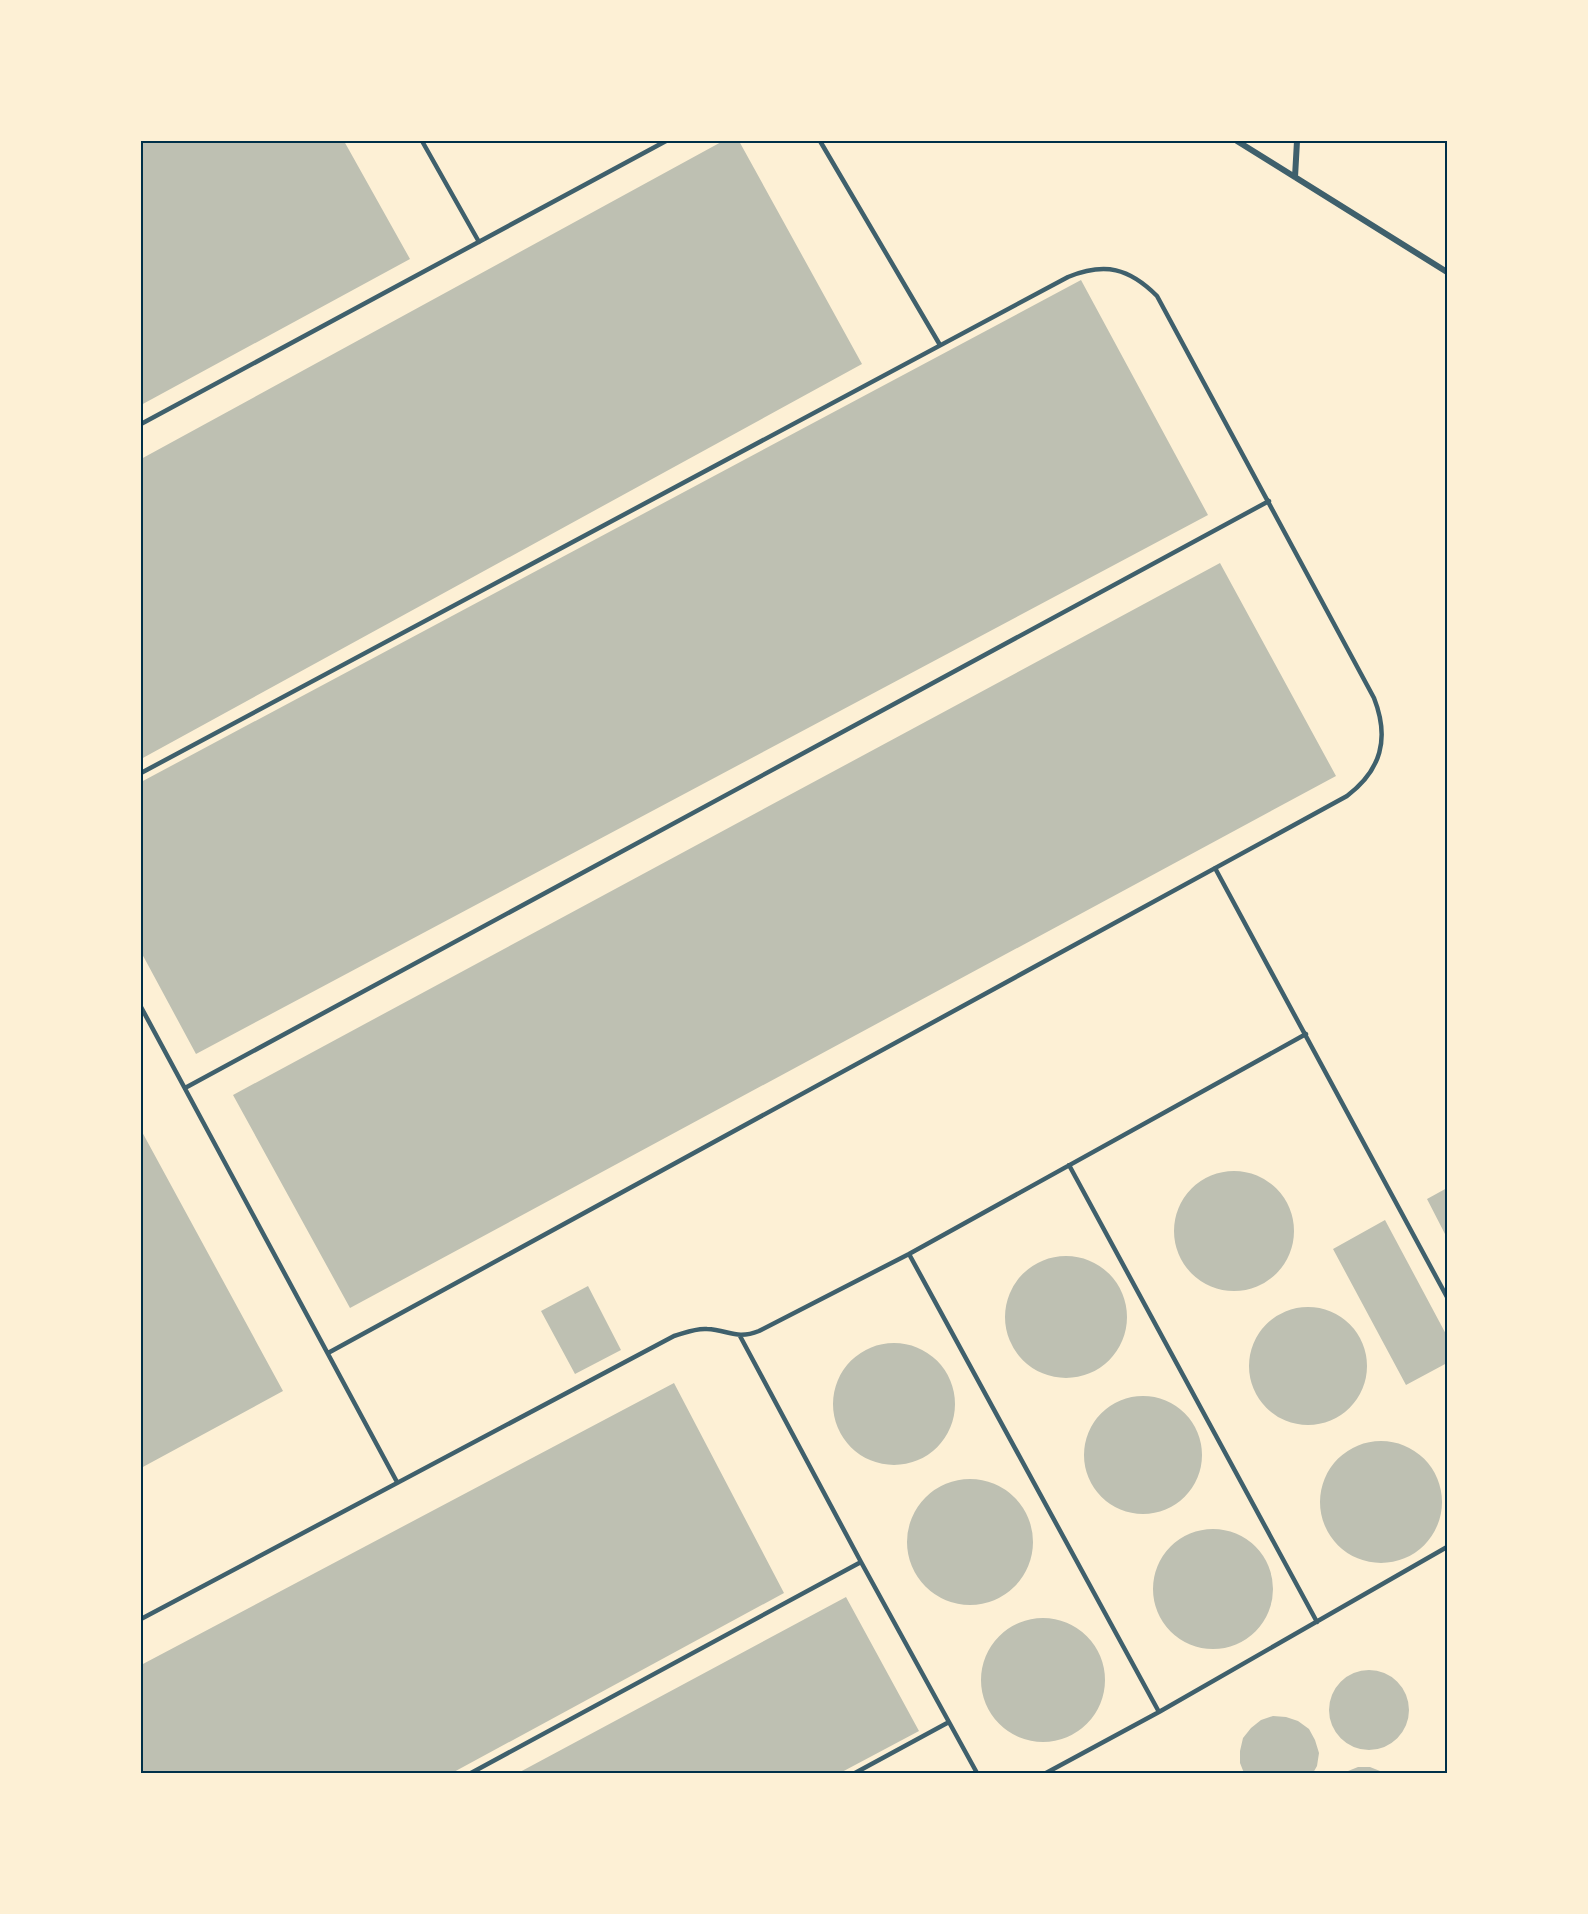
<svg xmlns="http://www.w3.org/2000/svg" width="1588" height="1914" font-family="Montserrat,sans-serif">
<rect width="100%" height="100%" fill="#fdf0d5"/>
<!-- building -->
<path fill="#bec0b2" d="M141,141h203l66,118 -269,146z
M723,141h16l123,223 -721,395v-300z
M1081,280l127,235 -1012,539 -55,-102v-170z
M1220,563l116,213 -986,532 -117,-213z
M141,1130l142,261 -142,77z
M1174 1231a60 60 0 1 1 120 0a60 60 0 1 1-120 0Z
M1447,1188v45l-2,1 -18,-35z
M1385,1220l62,116v27l-41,22 -73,-136z
M1005 1317a61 61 0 1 1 122 0a61 61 0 1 1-122 0Z
M588,1286l33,64 -46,24 -34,-63z
M1249 1366a59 59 0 1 1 118 0a59 59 0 1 1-118 0Z
M833 1404a61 61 0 1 1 122 0a61 61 0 1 1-122 0Z
M674,1383l110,210 -332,180h-311v-108z
M1084 1455a59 59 0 1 1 118 0a59 59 0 1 1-118 0Z
M1320 1502a61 61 0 1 1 122 0a61 61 0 1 1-122 0Z
M907 1542a63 63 0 1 1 126 0a63 63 0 1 1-126 0Z
M1153 1589a60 60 0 1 1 120 0a60 60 0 1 1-120 0Z
M846,1597l73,134 -79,42h-322z
M981 1680a62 62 0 1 1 124 0a62 62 0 1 1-124 0Z
M1329 1710a40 40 0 1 1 80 0a40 40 0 1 1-80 0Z
M1273,1716l13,1 12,4 11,8 6,11 4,13 -2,13 -4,7h-69l-4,-10v-12l3,-13 8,-10 10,-8z
M1358,1767h12l15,6h-42z"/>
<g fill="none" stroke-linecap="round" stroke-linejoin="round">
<!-- service -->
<path stroke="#3f606c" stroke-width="4.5" d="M422,141l57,101
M820,141l120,204
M141,424l525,-283
M141,773l927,-496c37,-15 61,-9 89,19l217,402c16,41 7,72 -27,98l-1019,557
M1215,868l232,429
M141,1007l256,475
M185,1088l1084,-587
M1069,1165l248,457
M909,1254l250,458
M740,1336l121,226 116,211
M141,1619l533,-283c11,-3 21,-8 33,-7 22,1 29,11 52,2l150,-77 397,-220
M471,1773l390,-211
M855,1773l94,-51
M1046,1773l113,-61 288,-165"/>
<!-- minor -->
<path stroke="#3f606c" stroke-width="6" d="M1237,141l210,131
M1295,177l2,-36"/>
</g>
<!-- border -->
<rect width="1588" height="1914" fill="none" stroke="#fdf0d5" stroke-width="285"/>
<rect x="142" y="142" width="1304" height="1630" fill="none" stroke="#003049" stroke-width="2"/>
</svg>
